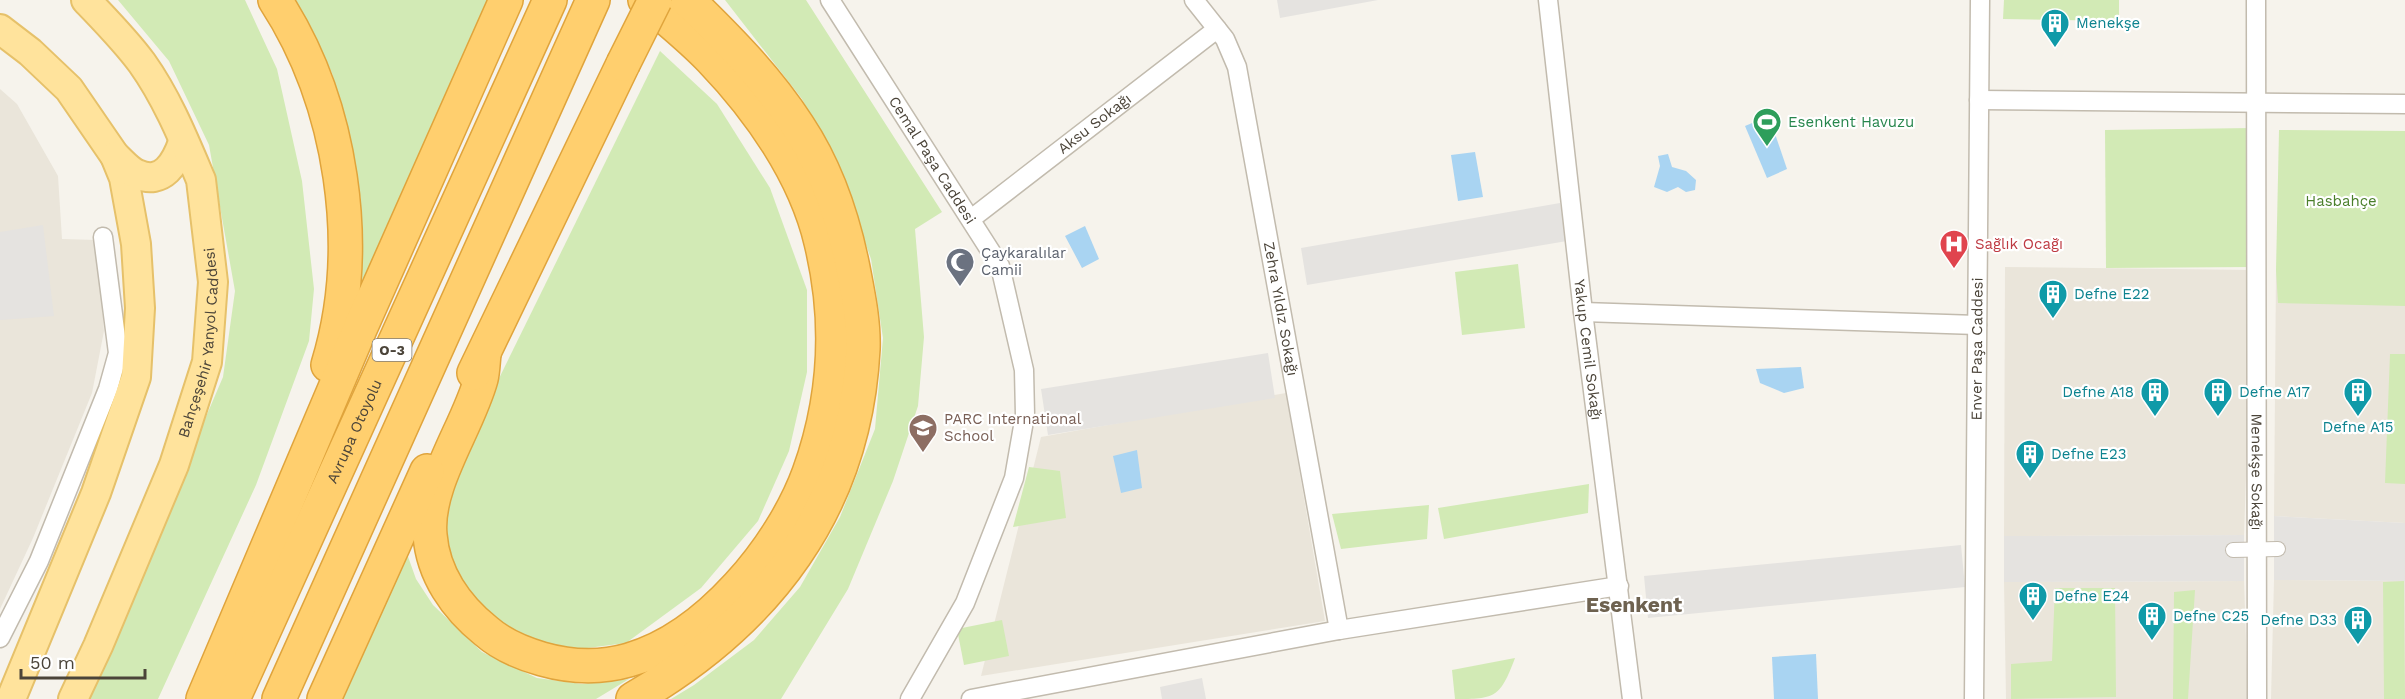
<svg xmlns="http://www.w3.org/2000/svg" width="2405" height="699" viewBox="0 0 2405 699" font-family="'Work Sans',sans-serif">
<rect width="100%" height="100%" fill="#f6f3ec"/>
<!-- residential -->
<g fill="#eae5da">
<path d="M0,89L17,104L58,176L62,239L97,240L104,331L92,393L33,538L0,609Z"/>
<path d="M2005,267L2253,270L2244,535L2004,536Z"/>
<path d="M2276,270L2405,272V523L2274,516Z"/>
<path d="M1286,393L1325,621L981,676L1041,437Z"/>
<path d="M2274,580L2405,581V699H2271Z"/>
<path d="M2244,581L2248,699H2006L2004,582Z"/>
</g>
<!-- green -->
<g fill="#d2eab5">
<path d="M118,0H245L277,69L302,181L314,289L309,341L256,485L158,699H85L223,377L235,291L209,145L169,61Z"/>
<path d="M296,0H491L361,299V201L349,134L332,73Z"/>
<path d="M725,0H806L942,212L915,229L924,337L918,406L893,481L848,589L781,699H671L694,685L754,640L800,587L840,517L875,429L883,338L871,259L843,180L802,99Z"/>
<path d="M2004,0H2119V21L2003,19Z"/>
<path d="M660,51L717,104L770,188L807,290V372L789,451L758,521L701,588L626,643L557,652L511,631L476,605L457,582L445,549L442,511L452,474Z"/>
<path d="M2252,128V267L2106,268L2105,130Z"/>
<path d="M2279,130L2405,131V306L2278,303L2276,270Z"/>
<path d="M1518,264L1525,328L1462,335L1455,272Z"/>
<path d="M2390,354H2405V484L2385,483Z"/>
<path d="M1029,467L1060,471L1066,518L1013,527Z"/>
<path d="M1589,484L1588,513L1444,539L1438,508Z"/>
<path d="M1429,505L1427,539L1341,549L1332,514Z"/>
<path d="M406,551L416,579L433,605L482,652L537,678L582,684L629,679L596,699H340Z"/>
<path d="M2404,581L2405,699H2384L2383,582Z"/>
<path d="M2055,588H2115L2116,697L2011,699V664L2052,661Z"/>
<path d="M2195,590L2188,699H2173L2174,592Z"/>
<path d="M1002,620L1009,656L964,665L957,629Z"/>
<path d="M1515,658C1500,698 1495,699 1455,699L1452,670Z"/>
</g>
<!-- parking -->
<g fill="#e5e3e0">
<path d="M1277,0H1378L1280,18Z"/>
<path d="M1560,203L1567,241L1307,285L1301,248Z"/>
<path d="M43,225L54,316L0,320V232Z"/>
<path d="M1268,353L1275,398L1048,435L1041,389Z"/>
<path d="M2274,516L2405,523V581L2274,580Z"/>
<path d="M2244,535V581L2004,582V536Z"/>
<path d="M1961,545L1965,587L1648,618L1644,576Z"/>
<path d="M1202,678L1206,699H1162L1160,687Z"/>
</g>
<!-- water -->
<g fill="#a9d4f2">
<path d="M1769,116L1787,169L1767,178L1745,126Z"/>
<path d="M1475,152L1483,197L1458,201L1451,155Z"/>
<path d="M1668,154L1672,167L1686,171L1696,180L1695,190L1686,192L1678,187L1667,192L1654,187L1660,166L1658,156Z"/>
<path d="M1085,226L1099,259L1082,268L1065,236Z"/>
<path d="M1801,367L1804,388L1784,393L1760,383L1756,369Z"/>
<path d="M1137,450L1142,488L1121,493L1113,456Z"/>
<path d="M1816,654L1818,699H1774L1772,657Z"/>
</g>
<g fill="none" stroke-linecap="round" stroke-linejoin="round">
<!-- pedestrian casing -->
<g stroke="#c2bbae" stroke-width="16">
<path id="pedestrian" d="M2233,550L2278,549"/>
</g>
<!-- minor casing -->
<g stroke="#c2bbae" stroke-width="21">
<g id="minor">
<path id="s1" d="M830,0L1000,266L1024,370L1025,415L1014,478L965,603L910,699"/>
<path id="s2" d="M1194,0L1225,39L1237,67L1339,630"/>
<path id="s3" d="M1548,0L1583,312L1632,699"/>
<path id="s4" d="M2256,0L2257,699"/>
<path d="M1979,100L2405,104"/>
<path id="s5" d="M971,219L1217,29"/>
<path d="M1583,312L1977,325"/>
<path d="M0,638L39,561L108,389L118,353L103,237"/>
<path d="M971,699L1339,630L1619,586"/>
<path id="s6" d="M1974,699L1980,0"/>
</g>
</g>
<!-- primary casing -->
<g stroke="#e6c16a" stroke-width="32">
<g id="primary">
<path d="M0,29L30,52L69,89L115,156L124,178L136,244L140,308L136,377L96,493L11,699"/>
<path d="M115,156C122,162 129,171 137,174C163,186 176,162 183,142"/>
<path id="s7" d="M73,699L98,646L174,465L207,362L213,282L201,180C184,140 167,98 142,63C125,40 105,20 86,0"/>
</g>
</g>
<!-- motorway casing -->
<g stroke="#e0a43c" stroke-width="36">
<g id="motorway">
<path d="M275,0C342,103 364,247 328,365"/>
<path d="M484,354C483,362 483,371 481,379C468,427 425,485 430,535C433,574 456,607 486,631C502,645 521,653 542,659C570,667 601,668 629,660C707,638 782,547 809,473C836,398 840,320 821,242C805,174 759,109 711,59C691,38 667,19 645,0"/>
<path d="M474,373L623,64"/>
<path d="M203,699L360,329L506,0"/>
<path id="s8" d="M233,699L550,0"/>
<path d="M279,699L593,0"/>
<path d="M324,699L427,471"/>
<path d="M633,699C767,622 855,508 863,349C864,322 858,294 853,268C843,218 826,168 798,126C767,78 728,39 688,0"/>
</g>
</g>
<!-- pedestrian -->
<use href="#pedestrian" stroke="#fff" stroke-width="14"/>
<!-- minor -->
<use href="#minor" stroke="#fff" stroke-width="18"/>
<!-- primary -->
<use href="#primary" stroke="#ffe39c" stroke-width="28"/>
<!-- motorway -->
<use href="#motorway" stroke="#ffcf6e" stroke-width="33"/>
<!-- motorway-bridge casing -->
<g stroke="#e0a43c" stroke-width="36" stroke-linecap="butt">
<path id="motorway-bridge" d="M623,64L655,0"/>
</g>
<!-- motorway-bridge -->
<use href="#motorway-bridge" stroke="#ffcf6e" stroke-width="33"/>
</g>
<!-- icons -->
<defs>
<g id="building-pin" transform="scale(1.5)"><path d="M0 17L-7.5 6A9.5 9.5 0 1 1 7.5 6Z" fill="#0f9aa8" stroke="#fff"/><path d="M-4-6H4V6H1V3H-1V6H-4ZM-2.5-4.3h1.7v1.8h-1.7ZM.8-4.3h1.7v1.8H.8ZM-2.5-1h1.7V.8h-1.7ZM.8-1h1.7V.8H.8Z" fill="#fff"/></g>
<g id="stadium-pin" transform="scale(1.5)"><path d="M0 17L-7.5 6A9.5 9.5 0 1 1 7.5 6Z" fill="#2e9e5b" stroke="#fff"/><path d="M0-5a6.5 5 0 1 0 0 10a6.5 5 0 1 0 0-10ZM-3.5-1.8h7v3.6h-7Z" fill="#fff"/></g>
<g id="hospital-pin" transform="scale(1.5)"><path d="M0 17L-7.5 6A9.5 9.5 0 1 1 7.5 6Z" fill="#e0444e" stroke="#fff"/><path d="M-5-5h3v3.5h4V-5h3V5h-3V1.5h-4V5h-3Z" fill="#fff"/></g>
<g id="mosque-pin" transform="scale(1.5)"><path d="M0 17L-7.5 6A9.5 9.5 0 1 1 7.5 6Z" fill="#6b7280" stroke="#fff"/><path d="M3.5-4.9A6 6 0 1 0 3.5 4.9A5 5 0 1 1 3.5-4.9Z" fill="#fff"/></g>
<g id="school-pin" transform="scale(1.5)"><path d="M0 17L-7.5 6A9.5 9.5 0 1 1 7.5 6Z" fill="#8d6e63" stroke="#fff"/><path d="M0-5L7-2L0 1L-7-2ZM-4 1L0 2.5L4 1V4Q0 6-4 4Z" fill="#fff"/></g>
</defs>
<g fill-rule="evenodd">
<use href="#building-pin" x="2055" y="23"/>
<use href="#stadium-pin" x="1767" y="122"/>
<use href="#hospital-pin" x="1954" y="244"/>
<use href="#mosque-pin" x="960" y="262"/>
<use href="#building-pin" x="2053" y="294"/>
<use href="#building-pin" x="2155" y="392"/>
<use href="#building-pin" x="2218" y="392"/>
<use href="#building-pin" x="2358" y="392"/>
<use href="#school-pin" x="923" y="428"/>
<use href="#building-pin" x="2030" y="454"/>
<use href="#building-pin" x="2033" y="596"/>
<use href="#building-pin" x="2152" y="616"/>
<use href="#building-pin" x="2358" y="620"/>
</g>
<g text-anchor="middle" stroke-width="4.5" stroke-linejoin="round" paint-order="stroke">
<!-- shield labels -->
<rect fill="#fff" stroke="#817c74" stroke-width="1.5" x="372.5" y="339" width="39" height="22" rx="4.5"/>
<g font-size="14" font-weight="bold" fill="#4b4439">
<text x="392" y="355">O-3</text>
</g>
<!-- culture labels -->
<g font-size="15" fill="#0d838f" stroke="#fff" text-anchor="start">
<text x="2076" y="28">Menekşe</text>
<text x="2074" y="299">Defne E22</text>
<text x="2134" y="397" text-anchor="end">Defne A18</text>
<text x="2239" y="397">Defne A17</text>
<text x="2358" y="432" text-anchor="middle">Defne A15</text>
<text x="2051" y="459">Defne E23</text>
<text x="2054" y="601">Defne E24</text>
<text x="2173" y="621">Defne C25</text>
<text x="2337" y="625" text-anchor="end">Defne D33</text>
</g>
<!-- leisure labels -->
<g font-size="15" fill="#27864d" stroke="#fff" text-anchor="start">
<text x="1788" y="127">Esenkent Havuzu</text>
</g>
<!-- street labels -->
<g font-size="15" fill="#4b4439" stroke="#fff">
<text dy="5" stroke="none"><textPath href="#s5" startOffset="156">Aksu Sokağı</textPath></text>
<text dy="5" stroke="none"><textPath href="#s1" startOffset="190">Cemal Paşa Caddesi</textPath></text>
<text dy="5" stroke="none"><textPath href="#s2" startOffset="326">Zehra Yıldız Sokağı</textPath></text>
<text dy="5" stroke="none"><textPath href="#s7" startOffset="381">Bahçeşehir Yanyol Caddesi</textPath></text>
<text dy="5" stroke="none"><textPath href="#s3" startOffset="352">Yakup Cemil Sokağı</textPath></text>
<text dy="5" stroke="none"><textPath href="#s6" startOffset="350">Enver Paşa Caddesi</textPath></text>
<text dy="5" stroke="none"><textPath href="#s8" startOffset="294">Avrupa Otoyolu</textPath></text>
<text dy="5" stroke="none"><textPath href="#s4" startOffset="472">Menekşe Sokağı</textPath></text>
</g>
<!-- park labels -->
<g font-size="15" fill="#4a7f2a" stroke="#fff">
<text x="2341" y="206">Hasbahçe</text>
</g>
<!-- health labels -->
<g font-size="15" fill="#be3a42" stroke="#fff" text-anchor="start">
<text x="1975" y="249">Sağlık Ocağı</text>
</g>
<!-- worship labels -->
<g font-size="15" fill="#5b616d" stroke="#fff" text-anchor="start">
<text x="981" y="258">Çaykaralılar<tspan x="981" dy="17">Camii</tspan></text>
</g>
<!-- education labels -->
<g font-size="15" fill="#785e54" stroke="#fff" text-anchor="start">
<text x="944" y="424">PARC International<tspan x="944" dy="17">School</tspan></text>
</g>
<!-- district labels -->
<g font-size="21" font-weight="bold" fill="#6e6250" stroke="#fff">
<text x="1634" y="612">Esenkent</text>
</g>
</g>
<!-- scale -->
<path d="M21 669v9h124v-9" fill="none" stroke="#4b4439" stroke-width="3"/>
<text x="30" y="669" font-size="18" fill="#4b4439" stroke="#ffffff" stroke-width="4.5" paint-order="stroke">50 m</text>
</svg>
